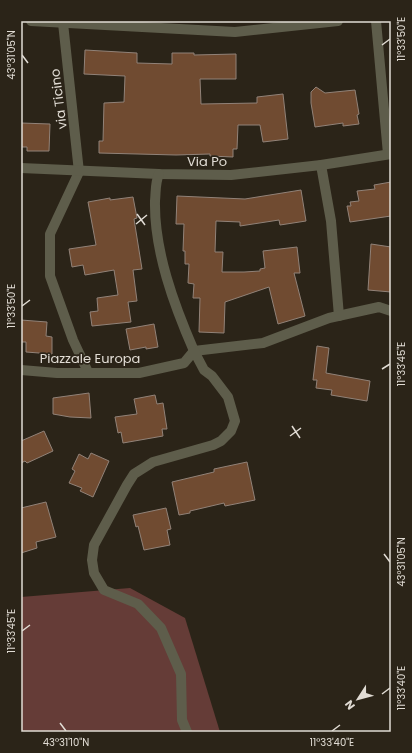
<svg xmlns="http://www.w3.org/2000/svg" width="412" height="753" viewBox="0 0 412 753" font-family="Poppins,sans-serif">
<rect width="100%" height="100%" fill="#2b2418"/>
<!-- green -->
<path fill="#653c37" d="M130,588L185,618L220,732H21V597Z"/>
<!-- building -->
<g fill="#704b31" stroke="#918278">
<path d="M85,50L137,53V63L172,64V53H194V55L236,54V79H200L201,104L257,103V97L283,94L288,139L263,142L260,125H238L237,149H233V157L210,156V154L176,155L99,153V141H103L104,103L124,102L125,76L84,74Z"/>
<path d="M316,87L325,93L355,90L359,114L357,115L359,124L343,126V123L315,127L311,103V92Z"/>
<path d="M21,123L50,124L49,151H27V147H21Z"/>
<path d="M391,182V216L350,222L347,206H351L350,202L359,201L357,191L375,189L374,185Z"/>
<path d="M301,190L306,221L280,225L279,220L240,226V222L216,221L215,252H223L222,272H244L260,271V269L265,268L263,251L297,247L300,273H294L305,316L278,324L269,287L225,302L224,333L199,332L200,298H193L194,284L188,283L189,264H185V251H183L184,224H176L177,196L245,199Z"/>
<path d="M133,197L137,218L134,219L142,269L133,270L137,301L128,302L131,322L92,326L90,312L98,311L97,298L118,295L114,270L85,275L83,265L72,267L69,249L96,245L88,202L110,198V200Z"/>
<path d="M371,244L391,247V292L368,290Z"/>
<path d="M21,320L47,322L46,336L52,337V354L26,352V342H21Z"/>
<path d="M154,324L158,347L146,349V347L130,350L126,329Z"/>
<path d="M317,346L329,348L326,373L370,381L367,401L331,395L332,390L316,388L317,380H313Z"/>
<path d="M89,393L91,418L70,417L53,414V398Z"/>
<path d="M155,395L157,404L163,403L167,429H162L163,436L123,443L121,432L118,433L115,417L137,414L134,399Z"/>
<path d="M44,431L53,451L27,463L25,461L21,463V441Z"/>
<path d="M91,453L109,461L93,497L80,491L82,488L69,483L75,471L72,469L79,454L88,459Z"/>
<path d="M247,462L255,500L225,506L224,503L190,511V513L179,515L172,482L214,472V469Z"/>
<path d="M46,502L56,537L36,542L37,548L21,553V508Z"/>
<path d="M166,508L171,529L167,530L170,545L144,550L138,526L136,527L133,515Z"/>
</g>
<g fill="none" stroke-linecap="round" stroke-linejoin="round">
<!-- minor -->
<g stroke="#5e5d4b" stroke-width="10">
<path d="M31,21L235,32L338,21"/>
<path d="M376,21L388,154"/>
<path d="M63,23L79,172L50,234V276L73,340L88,372"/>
<path d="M321,165L331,221L339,316"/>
<path d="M21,168L159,174L231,175L321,165L391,154"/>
<path d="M159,174C155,183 156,191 155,201C154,251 174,305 194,351L263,343L329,318L379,307L391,311"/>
<path d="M21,370L57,373H139L184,363L194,351L204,370L212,376L228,397L235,421L231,431L221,441L213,445L153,462L134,474L127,485L94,545L92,560L94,573L104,590L138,604L161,628L181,674L182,720L187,732"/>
</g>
</g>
<!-- ticks -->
<path fill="none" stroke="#e1dcd4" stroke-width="1.5" d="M382,45L390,39M22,55L28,63M137,214L145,225M136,224L147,215M22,306L30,300M382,369L390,364M292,426L300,438M290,436L301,428M384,554L390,562M22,631L30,625M382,694L390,688M60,723L66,731M332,731L340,725"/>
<g text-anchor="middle" stroke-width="3.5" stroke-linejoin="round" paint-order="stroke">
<!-- street labels -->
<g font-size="13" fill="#e1dcd4" stroke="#2b2418">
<text transform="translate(58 99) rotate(-97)" y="5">via Ticino</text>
<text x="207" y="166">Via Po</text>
<text x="90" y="363">Piazzale Europa</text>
</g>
</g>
<!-- border -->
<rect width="412" height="753" fill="none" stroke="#2b2418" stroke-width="44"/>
<!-- north arrow -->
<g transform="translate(358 699) rotate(234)" stroke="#2b2418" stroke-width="3" paint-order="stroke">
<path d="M0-3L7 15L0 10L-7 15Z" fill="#e1dcd4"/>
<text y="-6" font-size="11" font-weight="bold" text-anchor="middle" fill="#e1dcd4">N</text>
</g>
<rect x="22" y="22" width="368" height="709" fill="none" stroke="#e1dcd4" stroke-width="1.5"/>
<g font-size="10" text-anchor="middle" fill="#e1dcd4">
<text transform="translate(401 39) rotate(-90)" y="4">11°33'50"E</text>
<text transform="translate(11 55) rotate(-90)" y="4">43°31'05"N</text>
<text transform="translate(11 306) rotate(-90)" y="4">11°33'50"E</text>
<text transform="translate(401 364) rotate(-90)" y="4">11°33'45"E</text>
<text transform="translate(401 562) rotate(-90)" y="4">43°31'05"N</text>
<text transform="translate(11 631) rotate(-90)" y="4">11°33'45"E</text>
<text transform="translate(401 688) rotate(-90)" y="4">11°33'40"E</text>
<text x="66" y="746">43°31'10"N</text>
<text x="332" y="746">11°33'40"E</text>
</g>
</svg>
